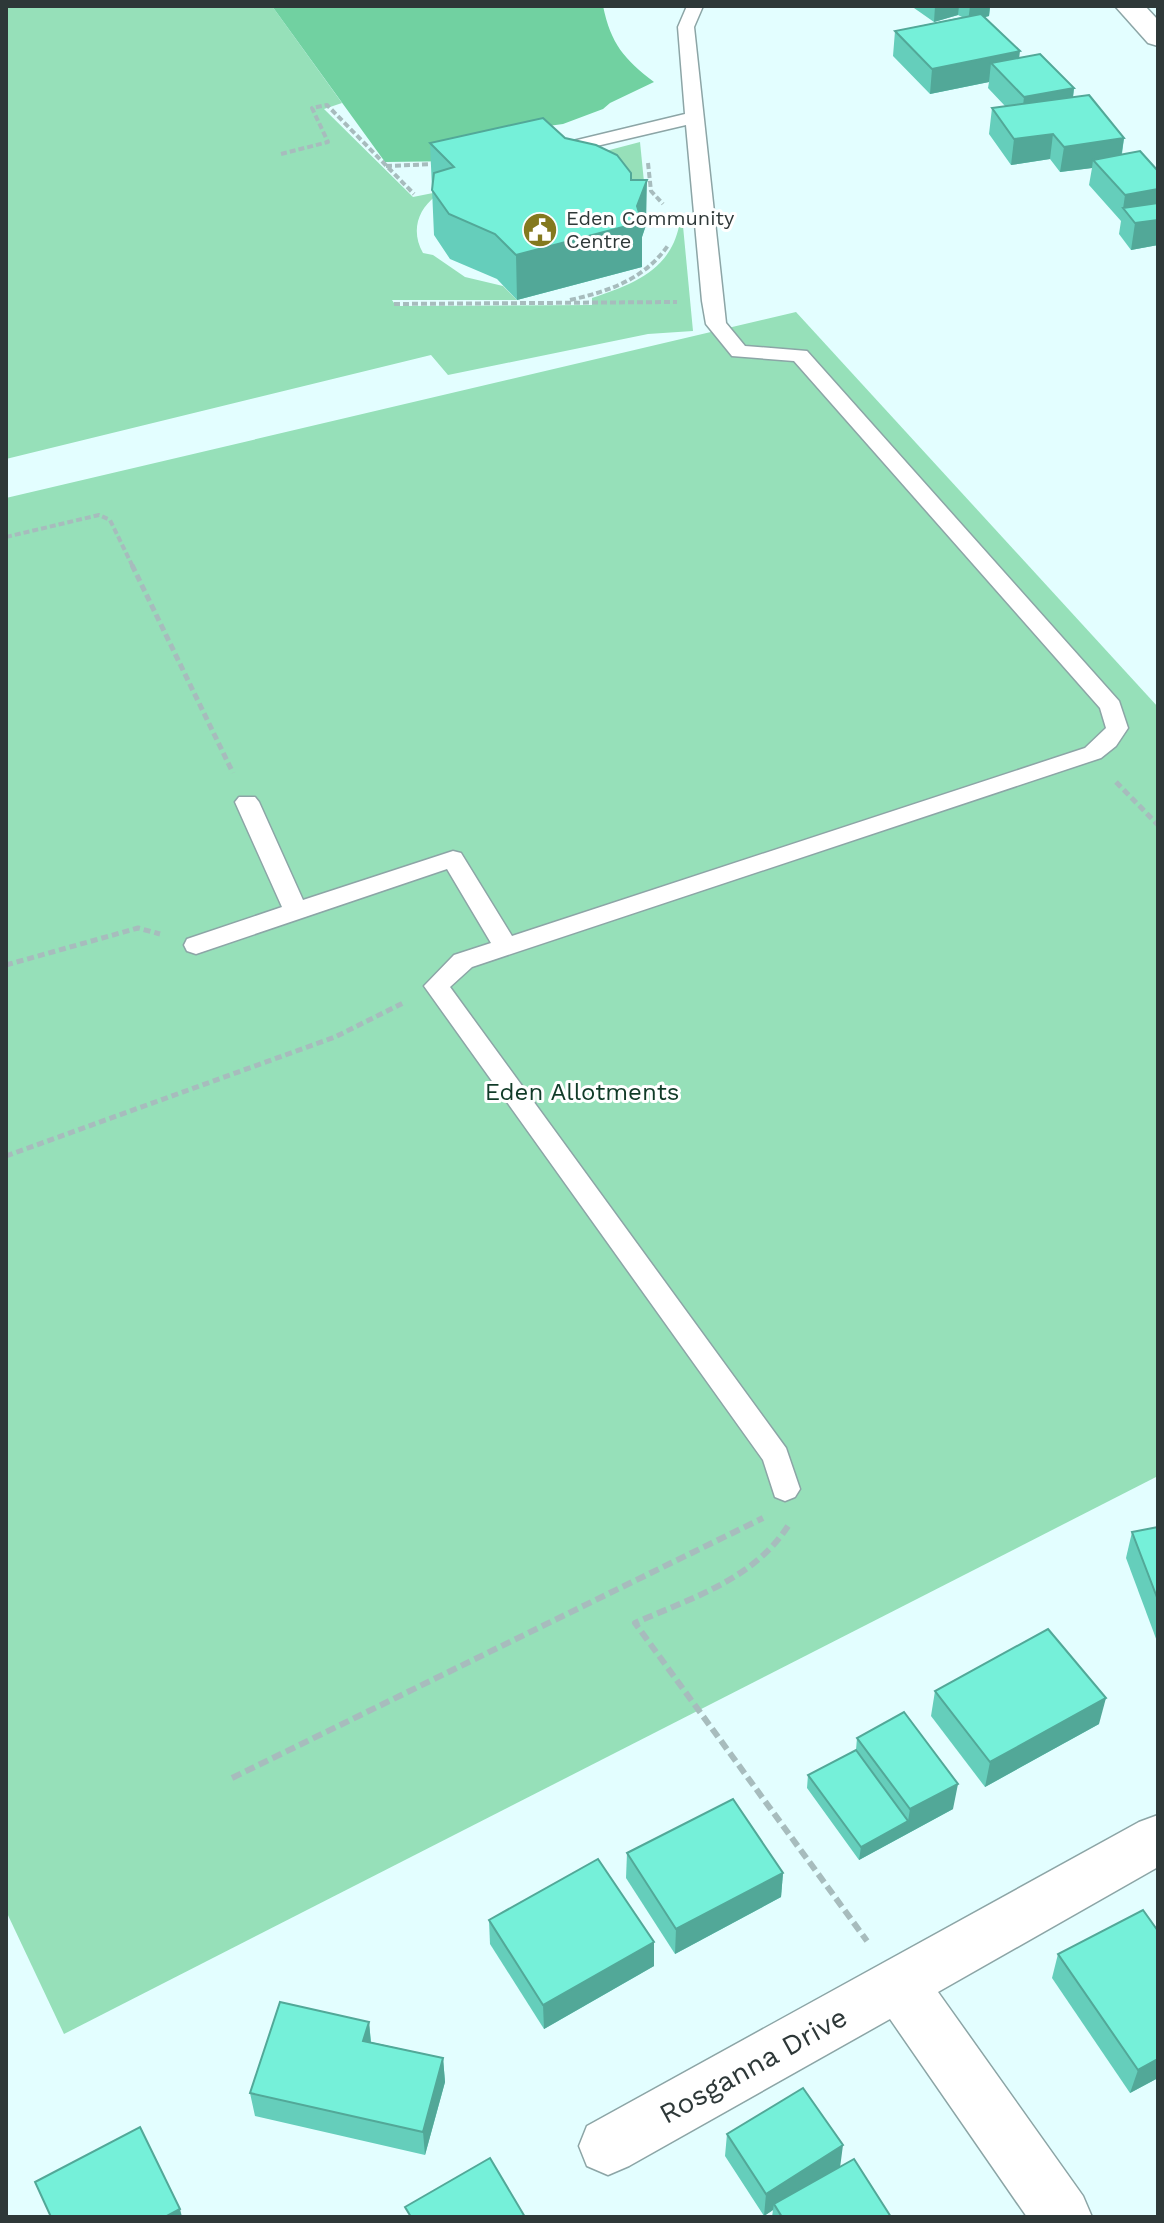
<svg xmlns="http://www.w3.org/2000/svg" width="1164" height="2223" viewBox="0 0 1164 2223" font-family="'Work Sans',sans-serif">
<rect width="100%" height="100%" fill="#e3feff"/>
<!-- green -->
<g fill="#96e0b9">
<path d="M6,6H272L342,103L324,109L413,197L433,193L436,196C417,210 411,232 423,253L433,255L465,277L503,286L517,300H392L396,306L592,305V298C631,285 670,271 679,226H683L693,331L648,334L448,375L431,355L6,459Z"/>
<path d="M640,142L645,192L560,163Z"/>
<path d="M796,312L1158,707V1476L64,2034L6,1911V498Z"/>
</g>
<!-- forest -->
<path fill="#71d1a1" d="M272,6H603C611,44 624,59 654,82L610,103L603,109L563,124L505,132L462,161L385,162Z"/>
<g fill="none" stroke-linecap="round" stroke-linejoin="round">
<!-- service casing -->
<g stroke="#8ca5a6" stroke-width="3">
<path id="service" d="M687,6H703L694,27L726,323L745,346L807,351L1119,701L1128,728L1116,746L1101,758L472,967L450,987L786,1448L800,1489L795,1497L785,1501L775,1497L763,1460L424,986L454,955L491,943L447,869L196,954L187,951L184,945L187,939L282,907L235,802L239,797H255L259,802L303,900L453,851L461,853L512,936L1085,748L1106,728L1100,708L794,361L732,356L706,324L702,301L686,125L554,156L545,151L548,147L685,114L678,27Z"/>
</g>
<!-- minor casing -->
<g stroke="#8ca5a6" stroke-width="3">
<path id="minor" d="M1158,1815V1867L938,1992L1083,2196L1092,2217H1027L890,2019L629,2166L608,2175L587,2166L579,2146L587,2126L1139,1822Z"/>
</g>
<!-- secondary casing -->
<g stroke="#8ca5a6" stroke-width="3">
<path id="secondary" d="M1115,6H1145L1158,20V46L1148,43Z"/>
</g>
<!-- path-far2 -->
<g stroke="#a7bcbd" stroke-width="4" stroke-dasharray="6 3" stroke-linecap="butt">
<path d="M281,154L328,142L312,108L327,105L414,194"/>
<path d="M648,163L651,191L663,204"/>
<path d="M386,166L436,164"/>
<path d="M641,222L667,223"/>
<path d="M570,300C610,291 645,279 669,244"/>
<path d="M394,304L677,302"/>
<path d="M6,537L99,515L110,520L133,567"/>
</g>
<!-- path-far1 -->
<g stroke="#a7bcbd" stroke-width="5" stroke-dasharray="7 4" stroke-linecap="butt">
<path d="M132,565L233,773"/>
<path d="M1116,782L1158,825"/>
<path d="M6,965L138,928L160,934"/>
<path d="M6,1156L335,1037L403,1003"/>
</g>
<!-- path -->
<g stroke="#a7bcbd" stroke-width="6" stroke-dasharray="10 5" stroke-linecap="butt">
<path d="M788,1526C753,1580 691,1598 635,1623L867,1941"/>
<path d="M232,1778L763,1518"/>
</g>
<!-- service -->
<use href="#service" fill="#fff" fill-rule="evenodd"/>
<!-- minor -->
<use href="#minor" fill="#fff" fill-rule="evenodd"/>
<!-- secondary -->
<use href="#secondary" fill="#fff" fill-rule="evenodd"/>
</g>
<!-- wall -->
<g fill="#65cebb">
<path d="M914,6H992L990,7L989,16L984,17L1019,58L1074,88L1073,97L1124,138L1122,154L1158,171V245L1131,250L1119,234L1121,221L1089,185L1092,168L1060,172L1050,159L1011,165L989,134L992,108L1005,106L988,88L989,82L930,94L893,56L895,31L962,17L958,15L934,22L914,8Z"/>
<path d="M565,138L631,180L646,225L642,237V267L517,300L497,279L450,259L434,235L430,143Z"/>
<path d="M1158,1527V1644L1126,1558L1132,1532Z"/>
<path d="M935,1691L1099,1724L985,1787L931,1716Z"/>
<path d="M857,1738L953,1809L859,1860L807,1788L808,1775L856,1750Z"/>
<path d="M627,1853L783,1873L781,1897L675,1954L626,1878Z"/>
<path d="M489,1920L654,1942V1966L544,2029L490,1944Z"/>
<path d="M1058,1954L1158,2078L1130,2093L1052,1978Z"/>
<path d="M369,2022L371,2042L443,2058L445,2082L425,2155L255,2116L250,2093Z"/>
<path d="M727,2134L840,2167L891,2217H772L773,2210L764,2216L725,2156Z"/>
</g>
<!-- shaded-wall -->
<g fill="#52a898">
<path d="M935,6H959L958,15L934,22Z"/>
<path d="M970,6H992L990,7L989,16L968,22Z"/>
<path d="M1020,51L1017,76L991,63L989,82L930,94L932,69Z"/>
<path d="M1074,88L1071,114L1021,123L1024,97Z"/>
<path d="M1053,134L1050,159L1011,165L1014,139Z"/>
<path d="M1124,138L1120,164L1093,160L1092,168L1060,172L1064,147Z"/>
<path d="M647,180L646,225L642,237V267L517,300L516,255Z"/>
<path d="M1158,189V214L1123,209L1125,195Z"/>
<path d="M1158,220V245L1131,250L1135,223Z"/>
<path d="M1106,1698L1099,1724L985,1787L990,1762Z"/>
<path d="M958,1784L953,1809L859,1860L861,1847L908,1821L910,1809Z"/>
<path d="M783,1873L781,1897L675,1954L676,1929Z"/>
<path d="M654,1942V1966L544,2029L543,2005Z"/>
<path d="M369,2022L371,2045L363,2041Z"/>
<path d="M443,2058L445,2082L425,2155L423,2132Z"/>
<path d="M1158,2059V2078L1130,2093L1138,2070Z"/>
<path d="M843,2145L840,2168L774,2204L773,2210L764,2216L766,2194Z"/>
<path d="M180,2209L182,2217H165Z"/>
</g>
<!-- building -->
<g fill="#75f0d9" stroke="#52a898" stroke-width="2">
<path d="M981,14L1020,51L932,69L895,31Z"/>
<path d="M1040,54L1074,88L1024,97L991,63Z"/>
<path d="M1089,95L1124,138L1064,147L1053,134L1014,139L992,108Z"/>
<path d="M543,118L565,138L596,145L617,155L631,173V180H647L637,206L642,222L516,255L495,234L449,214L432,190L434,173L454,167L430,143Z"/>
<path d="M1140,151L1158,171V189L1125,195L1093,160Z"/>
<path d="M1158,203V220L1135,223L1123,208Z"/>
<path d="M1158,1527V1600L1132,1532Z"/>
<path d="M1048,1629L1106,1698L990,1762L935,1691Z"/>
<path d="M904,1712L958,1784L910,1809L857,1738Z"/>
<path d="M856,1750L908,1821L861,1847L808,1775Z"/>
<path d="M733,1799L783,1873L676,1929L627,1853Z"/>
<path d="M598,1859L654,1942L543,2005L489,1920Z"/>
<path d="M1143,1910L1158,1931V2059L1138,2070L1058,1954Z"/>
<path d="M280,2002L369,2022L363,2041L443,2058L423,2132L250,2093Z"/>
<path d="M803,2088L843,2145L766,2194L727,2134Z"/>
<path d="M140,2127L180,2209L165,2217H51L35,2182Z"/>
<path d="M490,2158L525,2217H411L405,2207Z"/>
<path d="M854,2159L891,2217H782L774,2204Z"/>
</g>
<!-- icons -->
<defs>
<g id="civic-disc" transform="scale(1.8)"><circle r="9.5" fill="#84791e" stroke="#fff"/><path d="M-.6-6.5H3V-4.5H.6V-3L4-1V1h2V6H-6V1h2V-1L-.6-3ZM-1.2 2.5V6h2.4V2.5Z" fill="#fff"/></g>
</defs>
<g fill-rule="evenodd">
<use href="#civic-disc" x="540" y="230"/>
</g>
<g text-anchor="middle" stroke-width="6" stroke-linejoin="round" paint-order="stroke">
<!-- far-poi labels -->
<g font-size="20" fill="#2e3838" stroke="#fff" text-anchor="start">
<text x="566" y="225">Eden Community<tspan x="566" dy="23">Centre</tspan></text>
</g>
<!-- park labels -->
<g font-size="24" fill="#113b28" stroke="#fff">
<text x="582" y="1100">Eden Allotments</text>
</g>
<!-- near-street labels -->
<g font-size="28" fill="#2e3838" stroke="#fff">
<text transform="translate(753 2065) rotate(-29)" y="10">Rosganna Drive</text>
</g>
</g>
<!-- border -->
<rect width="1164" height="2223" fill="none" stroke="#2e3838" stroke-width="16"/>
</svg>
